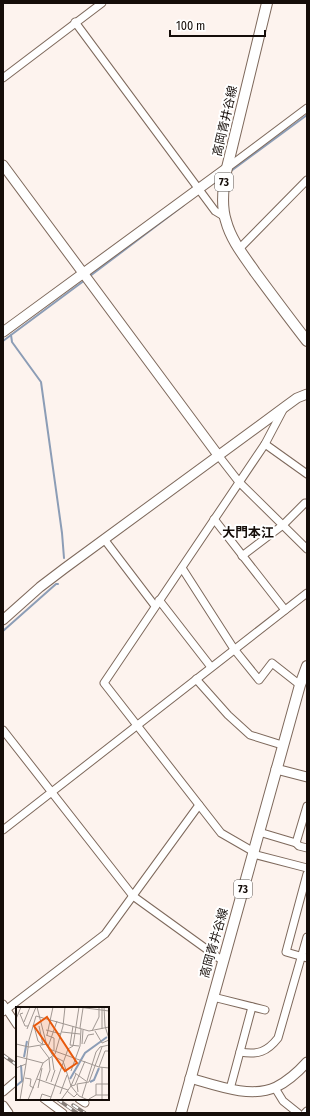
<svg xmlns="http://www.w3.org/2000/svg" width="310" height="1116" viewBox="0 0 310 1116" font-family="'Fira Sans Condensed','Noto Sans JP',sans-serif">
<rect width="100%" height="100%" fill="#fdf3ee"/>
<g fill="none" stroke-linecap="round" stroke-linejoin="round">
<!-- stream -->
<g stroke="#8c9db6" stroke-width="2">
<path d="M231,171L307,115"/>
<path d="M90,276L184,205"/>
<path d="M3,341L11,335"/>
<path d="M64,558L62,533L41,382L12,342L11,335L85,280"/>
<path d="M3,631L56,584H58"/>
</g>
<!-- street casing -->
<g stroke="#7e695c" stroke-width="9">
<g id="street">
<path d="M75,22L215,211L225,217"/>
<path d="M3,78L102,3"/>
<path d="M227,168L307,108"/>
<path d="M239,249L307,180"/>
<path d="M265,444L307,474"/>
<path d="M218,455L239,482L307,549"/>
<path d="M214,519L285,610"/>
<path d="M104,539L155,606"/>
<path d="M242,556L283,525L305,503H307"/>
<path d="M182,568L234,649L259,680L272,663L300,685"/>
<path d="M159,600L211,667"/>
<path d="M196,679L228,715L250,735L282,745"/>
<path d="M3,730L133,896L223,961"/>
<path d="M3,830L307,593"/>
<path d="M259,832L296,843L307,806"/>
<path d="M296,843L299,846L307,848"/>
<path d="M254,852L221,833L104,683L265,444L284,408"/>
<path d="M253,854L307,868"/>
<path d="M307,874L286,952L307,958"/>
<path d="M213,997L265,1010"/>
<path d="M3,1004L17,1025"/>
<path d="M3,1012L105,934L199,805"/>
<path d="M240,1052C258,1055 267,1052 278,1038L307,937"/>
<path d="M275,1088L283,1101L298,1113"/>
<path d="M230,1089L252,1007"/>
<path d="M3,1092L17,1080"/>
<path d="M44,1099L63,1113"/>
<path d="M79,1099L85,1103"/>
<path d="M305,1113L307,1111"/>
</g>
</g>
<!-- secondary casing -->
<g stroke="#7e695c" stroke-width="11">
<g id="secondary">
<path d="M3,165L218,455"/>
<path d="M3,332L227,168"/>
<path d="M3,620L40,587L65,568L286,406L297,398L307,394"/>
<path d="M276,769L307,777"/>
<path d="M190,1078C215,1085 251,1099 276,1087C288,1081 298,1072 307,1062"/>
<path d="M3,1106L8,1113"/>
</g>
</g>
<!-- primary casing -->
<g stroke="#7e695c" stroke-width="12">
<g id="primary">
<path d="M267,3L226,172C223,188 221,206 226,221C231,240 244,256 255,272C272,295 289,318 307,341"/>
<path d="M181,1113L300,685L307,666"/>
</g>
</g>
<!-- street -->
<use href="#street" stroke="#fff" stroke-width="7"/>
<!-- secondary -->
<use href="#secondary" stroke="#fff" stroke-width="9"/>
<!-- primary -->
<use href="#primary" stroke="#fff" stroke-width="10"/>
<!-- rail casing -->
<g stroke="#857c77" stroke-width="3.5">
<g id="rail">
<path d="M3,1055L17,1065"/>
<path d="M57,1099L77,1113"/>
<path d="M73,1105L85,1113"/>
</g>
</g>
<!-- rail -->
<use href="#rail" stroke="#fff" stroke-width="2" stroke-dasharray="6" stroke-linecap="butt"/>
</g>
<g text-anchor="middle" stroke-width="4" stroke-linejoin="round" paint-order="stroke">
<!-- shield labels -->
<g fill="#fff" stroke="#5b5653" stroke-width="1">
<rect x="215" y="173" width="18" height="18" rx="3"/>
<rect x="234" y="880" width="18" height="18" rx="3"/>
</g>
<g font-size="11" font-weight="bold" fill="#150d09">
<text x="224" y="186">73</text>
<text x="243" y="893">73</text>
</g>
<!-- street labels -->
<g font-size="12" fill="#150d09" stroke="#fff">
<text transform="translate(225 121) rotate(-77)" y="4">高岡青井谷線</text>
<text transform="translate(214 943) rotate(-74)" y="4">高岡青井谷線</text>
</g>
<!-- neighbourhood labels -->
<g font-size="13" font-weight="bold" fill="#150d09" stroke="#fff">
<text x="248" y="537">大門本江</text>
</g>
</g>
<!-- overview -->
<g transform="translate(16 1007)">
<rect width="93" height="93" fill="#fdf3ee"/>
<path fill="none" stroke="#8c9db6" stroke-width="2" d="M8,50L11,34M54,72L69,46L91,30M74,75L78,73L83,61M0,79L6,74L5,58"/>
<path fill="none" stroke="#a09792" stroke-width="1" d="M21,0L31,39L37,49L47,54L50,63L55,79L45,93M62,0L93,4M88,0L89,19L93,32M7,6L4,7L9,19H12M0,12L5,0M8,15L14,0M18,19L22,34L26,37M23,19L27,38M57,19L54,38L63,39M64,21L67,1M11,22L20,0M86,22V0M30,23L45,27M76,24L83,10V0M79,24L86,36L93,33M46,25L64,27M30,28L38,31V43M31,28L37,0M0,37L13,40L31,37M66,37L67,23M68,37L72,28L78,27M24,39L33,51L34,63L30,74M32,40L41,14M33,42L83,60L93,61M0,49L27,56M36,50L38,63M83,60L89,44H93M0,61L10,57L13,33L20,9L73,24L93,20M55,64L64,39L65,22M59,66L70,74M60,67L55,79L63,89L72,93M9,71L15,72L14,79L18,81M21,72L52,83M35,75L39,63M86,77V60M55,79L59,78L69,54M22,81L26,61M51,84L58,90L61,87M62,85L61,77L73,75L86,40M44,87L51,68M80,88V77H93M66,90L80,45L84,40L93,38M73,92L80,88H93M4,93L10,57M12,93L27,56L39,47L47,19L49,0M24,93L26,87L35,90M34,93L52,42L57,39L63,0M86,93V77"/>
<path fill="#e8590c" fill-opacity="0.15" stroke="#e8590c" stroke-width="2" d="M31,10L61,56L49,64L18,19Z"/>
<rect width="93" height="93" fill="none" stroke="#150d09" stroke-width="2"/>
</g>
<!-- border -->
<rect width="310" height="1116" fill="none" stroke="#150d09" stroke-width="8"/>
<!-- scale -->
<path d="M170 30v6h95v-6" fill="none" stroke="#150d09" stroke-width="2"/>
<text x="176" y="30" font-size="12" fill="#150d09" stroke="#ffffff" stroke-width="3" paint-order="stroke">100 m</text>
</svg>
